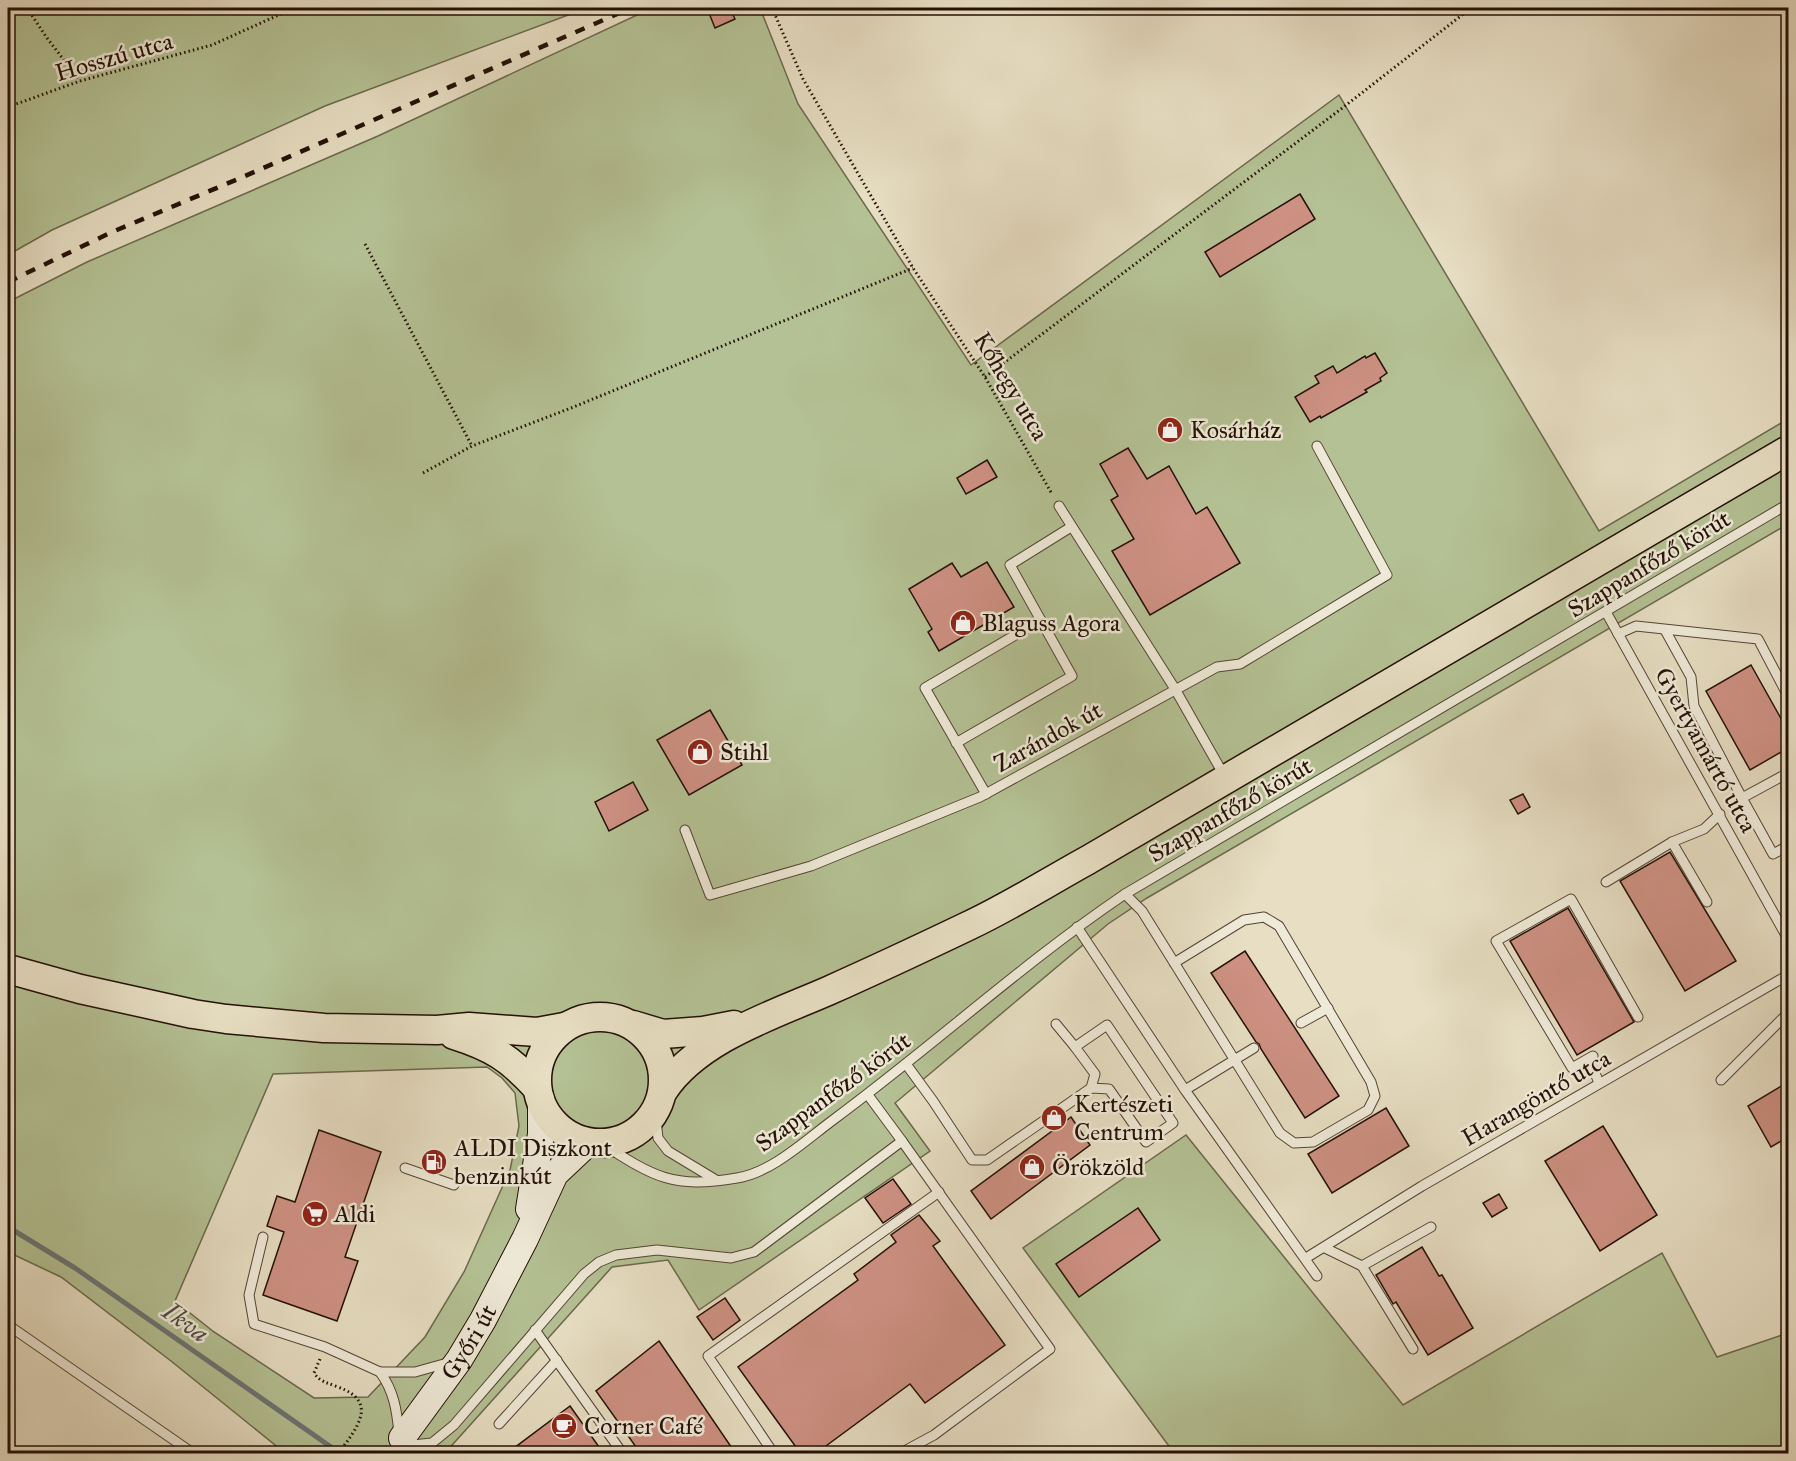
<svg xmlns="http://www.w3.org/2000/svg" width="1796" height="1461" viewBox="0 0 1796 1461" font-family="'IM FELL Great Primer',serif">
<rect width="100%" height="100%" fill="#e7dec3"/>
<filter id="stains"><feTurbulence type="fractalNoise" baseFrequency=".00333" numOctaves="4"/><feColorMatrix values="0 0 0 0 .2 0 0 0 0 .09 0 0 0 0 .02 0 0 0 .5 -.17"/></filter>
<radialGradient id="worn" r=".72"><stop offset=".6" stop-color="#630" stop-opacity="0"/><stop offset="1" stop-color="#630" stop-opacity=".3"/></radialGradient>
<!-- green -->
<g fill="#b4c194" stroke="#6c684d" stroke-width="1.5" fill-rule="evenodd">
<path d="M8,8H587L325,106L52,230L8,255Z"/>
<path d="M652,8H760L798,104L971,365L1339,95L1599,531L1788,419V524L1147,898L1108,924L895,1103L930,1151L699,1310L668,1260L612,1267L445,1453H285L171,1361L61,1277L8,1252V302L87,262L378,136ZM487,1067L502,1078L515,1093L519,1126L510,1170L464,1272L425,1337L368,1397L314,1398L214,1332L175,1301L273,1074Z"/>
<path d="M1186,1135L1403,1405L1662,1253L1717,1357L1788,1333V1453H1174L1023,1248Z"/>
</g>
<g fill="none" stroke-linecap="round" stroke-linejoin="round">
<!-- stream -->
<path stroke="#6b7574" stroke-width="5" d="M8,1227L75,1268L341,1454"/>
</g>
<!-- building -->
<g fill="#ce9183" stroke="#241006" stroke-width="1.5">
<path d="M707,8H730L735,19L715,28Z"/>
<path d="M1300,194L1315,219L1220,277L1205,252Z"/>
<path d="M1375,353L1387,373L1380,378L1381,381L1365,390L1367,392L1321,418L1320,416L1310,422L1295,397L1319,383L1315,376L1333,366L1337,373L1365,356L1366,358Z"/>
<path d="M1128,448L1147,479L1169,466L1196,514L1207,507L1240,563L1150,615L1112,551L1134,539L1111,500L1118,496L1100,464Z"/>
<path d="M987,460L997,477L966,494L957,478Z"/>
<path d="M987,562L1014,607L939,651L928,632L932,629L909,589L952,563L961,577Z"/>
<path d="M1751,665L1788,731V748L1750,770L1706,691Z"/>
<path d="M710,710L742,765L689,795L657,740Z"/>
<path d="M633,782L648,810L609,831L595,802Z"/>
<path d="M1523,794L1530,807L1518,814L1510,800Z"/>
<path d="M1670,852L1736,961L1685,991L1620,881Z"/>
<path d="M1568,908L1634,1022L1577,1055L1510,941Z"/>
<path d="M1245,951L1339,1096L1305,1118L1261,1049L1259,1044L1256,1042L1211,973Z"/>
<path d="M1788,1082V1137L1771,1147L1748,1106Z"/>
<path d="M1386,1108L1409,1146L1332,1193L1308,1154Z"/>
<path d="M1071,1117L1090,1145L991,1219L971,1191Z"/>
<path d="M1603,1126L1657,1215L1600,1251L1545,1161Z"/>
<path d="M319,1130L381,1152L345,1257L358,1261L337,1321L263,1295L284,1232L267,1226L277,1196L295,1202Z"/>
<path d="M893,1179L911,1204L883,1223L865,1198Z"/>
<path d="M1499,1194L1507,1208L1492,1217L1483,1203Z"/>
<path d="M1138,1208L1160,1240L1079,1297L1056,1264Z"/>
<path d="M919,1215L940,1241L933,1246L1005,1345L925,1403L910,1384L815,1454H801L738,1367L858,1280L854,1274L896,1242L891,1235Z"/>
<path d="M1422,1247L1439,1276L1442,1275L1473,1328L1428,1355L1396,1302L1393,1304L1376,1275Z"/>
<path d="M725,1298L740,1320L713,1340L697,1317Z"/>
<path d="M659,1341L736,1454H641L596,1391Z"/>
<path d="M570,1406L604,1454H506Z"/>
</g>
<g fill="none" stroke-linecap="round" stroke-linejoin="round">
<!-- service casing -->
<g stroke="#554435" stroke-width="11">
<g id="service">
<path d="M1059,506L1175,689L1225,777"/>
<path d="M1606,612L1788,939"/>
<path d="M1665,630L1691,677L1694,706L1742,798L1788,773"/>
<path d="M1618,634L1636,626L1758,639L1788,696"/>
<path d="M956,743L1072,676L1010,565L1071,527"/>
<path d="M986,794L925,688L1041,620"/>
<path d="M1742,798L1773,854L1788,846"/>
<path d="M685,830L710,895L811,866L980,797L1217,667L1240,664L1387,575L1317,446"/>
<path d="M1672,842L1707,902"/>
<path d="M1606,882L1672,842L1704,829L1720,814"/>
<path d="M1125,894L1142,911L1280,1133L1294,1143L1313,1142L1368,1110L1375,1096L1371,1082L1279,926L1264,917L1244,920L1174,963"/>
<path d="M1077,927L1185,1090L1317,1276"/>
<path d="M1301,1023L1328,1008"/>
<path d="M1056,1024L1075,1047"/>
<path d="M1593,1056L1572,1068L1496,941L1571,899L1638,1017"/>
<path d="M1585,1061L1595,1073L1599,1083"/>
<path d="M906,1064L933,1101L972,1160H987L1091,1088L1109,1089L1146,1142L1173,1123L1107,1025L1075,1047L1095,1074L1091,1088"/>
<path d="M1721,1080L1788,1013"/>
<path d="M1185,1090L1254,1048"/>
<path d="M655,1111L658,1138L668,1151L716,1180"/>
<path d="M601,1143C654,1177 672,1189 737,1178C771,1173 806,1140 833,1120C932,1047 1023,963 1125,894L1788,504"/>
<path d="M405,1168L454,1185"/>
<path d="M263,1237L249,1295L254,1324L325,1347L380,1372H415L451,1362"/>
<path d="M1325,1248L1362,1266L1431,1227"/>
<path d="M1306,1258L1422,1186L1788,975"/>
<path d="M1362,1266L1413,1349"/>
<path d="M8,1325L194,1454"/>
<path d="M535,1330L623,1454"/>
<path d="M380,1372C394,1391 397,1411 399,1434"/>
<path d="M499,1424L557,1360"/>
<path d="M403,1439L412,1445L432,1443L454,1425L584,1274L599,1262L616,1255L657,1250L731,1258L754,1252L902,1141L868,1095"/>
<path d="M774,1454L708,1356L939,1192"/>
<path d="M899,1454L934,1435L1050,1349L902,1141"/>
</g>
</g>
<!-- secondary casing -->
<g stroke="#241006" stroke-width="28">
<g id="secondary">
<path d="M529,1209L541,1134V1099"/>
<path id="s1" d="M402,1438L459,1360L483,1320L525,1239L555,1174L589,1142"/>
</g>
</g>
<!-- primary casing -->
<g stroke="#241006" stroke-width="31">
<g id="primary">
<path d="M8,969L80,989L193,1014L226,1019L324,1028L437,1030L469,1027L537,1032L564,1027"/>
<circle cx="600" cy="1080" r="63"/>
<path d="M633,1025L663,1034L703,1031L734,1025"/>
<path d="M454,1035C492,1047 510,1058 537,1088"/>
<path d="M663,1091C697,1039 773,1015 828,991C875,970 922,948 968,926C1009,907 1048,882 1088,860L1788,450"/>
</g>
</g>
<!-- path -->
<g stroke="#241006" stroke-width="3" stroke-dasharray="1.5 3" stroke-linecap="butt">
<path d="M27,8L47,38L80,81"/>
<path d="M772,8L803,79L913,268L985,377L1052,494"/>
<path d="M8,107L80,81L212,45L294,8"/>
<path d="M365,244L472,446"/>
<path d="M985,377L1341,109L1471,8"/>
<path d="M423,473L472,446L571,408L913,268"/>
<path d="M320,1359L314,1373C320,1382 328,1383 338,1387C380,1402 356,1429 338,1454"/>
</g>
<!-- service -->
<use href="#service" stroke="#efead8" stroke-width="9"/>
<!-- secondary -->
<use href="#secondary" stroke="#efead8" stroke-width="26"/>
<!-- primary -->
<use href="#primary" stroke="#e7dec3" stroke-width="28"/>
<!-- rail -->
<path stroke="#241006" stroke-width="4.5" stroke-dasharray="10 10" stroke-linecap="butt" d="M8,282L112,232L238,179L631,8"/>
</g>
<!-- icons -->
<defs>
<g id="shop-disc" transform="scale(1.35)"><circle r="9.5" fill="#8f2418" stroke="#efead8"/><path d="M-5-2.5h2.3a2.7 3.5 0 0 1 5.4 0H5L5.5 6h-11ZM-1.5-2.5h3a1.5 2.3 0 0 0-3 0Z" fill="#fff"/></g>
<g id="fuel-disc" transform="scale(1.35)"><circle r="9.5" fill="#8f2418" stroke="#efead8"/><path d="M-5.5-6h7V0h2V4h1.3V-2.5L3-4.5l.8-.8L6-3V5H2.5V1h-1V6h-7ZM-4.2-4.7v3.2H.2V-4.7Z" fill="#fff"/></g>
<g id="supermarket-disc" transform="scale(1.35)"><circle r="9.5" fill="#8f2418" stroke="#efead8"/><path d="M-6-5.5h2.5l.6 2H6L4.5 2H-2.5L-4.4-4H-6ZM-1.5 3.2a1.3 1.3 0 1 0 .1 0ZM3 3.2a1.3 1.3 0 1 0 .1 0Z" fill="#fff"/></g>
<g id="cafe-disc" transform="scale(1.35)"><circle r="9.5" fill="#8f2418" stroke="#efead8"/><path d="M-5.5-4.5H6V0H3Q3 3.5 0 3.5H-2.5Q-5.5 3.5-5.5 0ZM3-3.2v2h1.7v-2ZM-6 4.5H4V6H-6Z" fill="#fff"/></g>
</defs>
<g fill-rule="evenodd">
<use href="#shop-disc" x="1170" y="430"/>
<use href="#shop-disc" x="963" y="623"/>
<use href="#shop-disc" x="700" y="752"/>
<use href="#shop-disc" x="1054" y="1118"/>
<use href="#fuel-disc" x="434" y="1162"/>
<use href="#shop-disc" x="1032" y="1167"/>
<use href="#supermarket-disc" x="315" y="1214"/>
<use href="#cafe-disc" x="564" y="1426"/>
</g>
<g text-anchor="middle" stroke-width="5" stroke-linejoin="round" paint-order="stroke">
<!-- street labels -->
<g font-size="24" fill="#241006" stroke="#efead8">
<text transform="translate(114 57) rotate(-16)" y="8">Hosszú utca</text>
<text transform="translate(1011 386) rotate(59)" y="8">Kőhegy utca</text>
<text transform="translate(1649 564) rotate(-31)" y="8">Szappanfőző körút</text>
<text transform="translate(1048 737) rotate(-29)" y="8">Zarándok út</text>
<text transform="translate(1706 750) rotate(61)" y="8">Gyertyamártó utca</text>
<text transform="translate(1230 810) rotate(-30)" y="8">Szappanfőző körút</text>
<text transform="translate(833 1092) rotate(-36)" y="8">Szappanfőző körút</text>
<text transform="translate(1536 1098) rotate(-30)" y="8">Harangöntő utca</text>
<text dy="8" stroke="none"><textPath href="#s1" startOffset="117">Győri út</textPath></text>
</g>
<!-- poi labels -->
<g font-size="24" fill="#241006" stroke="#efead8" text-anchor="start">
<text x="1190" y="438">Kosárház</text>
<text x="982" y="631">Blaguss Agora</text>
<text x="720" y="760">Stihl</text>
<text x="1074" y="1112">Kertészeti<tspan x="1074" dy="28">Centrum</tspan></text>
<text x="454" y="1156">ALDI Diszkont<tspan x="454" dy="28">benzinkút</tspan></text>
<text x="1052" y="1175">Örökzöld</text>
<text x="334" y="1222">Aldi</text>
<text x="584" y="1434">Corner Café</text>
</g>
<!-- water labels -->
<g font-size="26" font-style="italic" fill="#4e4b46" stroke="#efead8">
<text transform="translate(186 1322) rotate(35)" y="9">Ikva</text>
</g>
</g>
<!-- margin -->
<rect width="1796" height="1461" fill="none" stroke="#e7dec3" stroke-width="30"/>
<rect x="9" y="9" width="1778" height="1443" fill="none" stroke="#241006" stroke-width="3"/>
<rect x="15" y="15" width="1766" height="1431" fill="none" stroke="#241006" stroke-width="1.5"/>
<rect width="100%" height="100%" filter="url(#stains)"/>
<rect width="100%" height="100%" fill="url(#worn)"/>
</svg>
